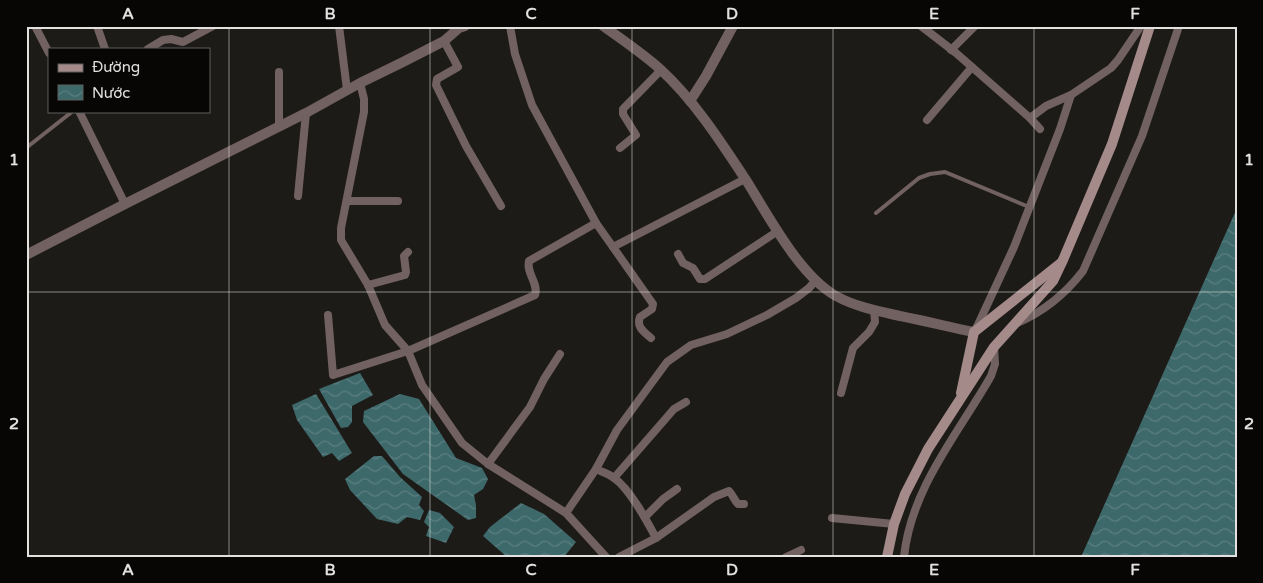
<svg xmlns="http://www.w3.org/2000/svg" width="1263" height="583" viewBox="0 0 1263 583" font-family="'Varela Round',sans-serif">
<defs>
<pattern id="water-waves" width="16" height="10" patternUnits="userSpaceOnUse" patternTransform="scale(1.25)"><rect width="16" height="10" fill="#3e696b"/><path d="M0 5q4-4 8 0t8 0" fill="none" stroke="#5a7e80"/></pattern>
</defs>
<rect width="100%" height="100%" fill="#1d1b18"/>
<!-- water -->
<g fill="url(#water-waves)">
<path d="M1237,208V557H1081Z"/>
<path d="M360,373L373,395L352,406V422L348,427L341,428L319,389Z"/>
<path d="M316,394L352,453L339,461L332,453L323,457L297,420L292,405Z"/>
<path d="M400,394L419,399L456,458L482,468L488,479L483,489L474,495L476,505V518L468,520L403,474L363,422L364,411Z"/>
<path d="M374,456H382L400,477L422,497L419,505L424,511L420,520L407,517L398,524L377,519L350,490L345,479Z"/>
<path d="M521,503L544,514L576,542L564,557H507L483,536L490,527Z"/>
<path d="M429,510L440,513L454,527L446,543L426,536L429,527L424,522Z"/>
</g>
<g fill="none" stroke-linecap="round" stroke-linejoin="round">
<!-- service -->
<g stroke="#726161" stroke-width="4">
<path d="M26,148L73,111"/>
<path d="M876,213L919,178L930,174L945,172L1029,207"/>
</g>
<!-- minor -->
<g stroke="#726161" stroke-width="8">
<path d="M35,26L49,53"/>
<path d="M97,26L105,49"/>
<path d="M339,26L347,90"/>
<path d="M510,26L515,54L532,105L596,223L613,247L745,179"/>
<path d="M921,26L956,53L1030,118L1046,106L1071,95"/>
<path d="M444,41L458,67L437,79L436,85L466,146L501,206"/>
<path d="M148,49L163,40L171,39L183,42L213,26"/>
<path d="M951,50L975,26"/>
<path d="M360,83L364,99V112L341,228V240L368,285L385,325L408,351L422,385L462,443L488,464L566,513L606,557"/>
<path d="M79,111L125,204"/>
<path d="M1030,118L1040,129"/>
<path d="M927,120L972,67"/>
<path d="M279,125V72"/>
<path d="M620,148L636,135L623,114V109L661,70"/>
<path d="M298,196L306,113"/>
<path d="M347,201H398"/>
<path d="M613,247L653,304L652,309L640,317C636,327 644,332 651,338"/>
<path d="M678,254L683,263L693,268L700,279H705L778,231"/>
<path d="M368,285L405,275L406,272L404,256L408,252"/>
<path d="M328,315L333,375L408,351L535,295C539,284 526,273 529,261L596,223"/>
<path d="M1017,323C1043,312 1066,293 1083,271L1142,136L1179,26"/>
<path d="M976,329L1014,247L1060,129L1071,95L1111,68L1118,60L1141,26"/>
<path d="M841,393L853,348L869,332L875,322L874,310"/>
<path d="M488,464L530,407L544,379L560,354"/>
<path d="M596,469C602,472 609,474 614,478C630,489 647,521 656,538"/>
<path d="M614,478L674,409L686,402"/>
<path d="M566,513L596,469L617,430L667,362L691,345L727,334L767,315L796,298L809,288L816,280"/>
<path d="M645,517L663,499L677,489"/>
<path d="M832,518L894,524"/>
<path d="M619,557L656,538L714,497L729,491C733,495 734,500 738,504H744"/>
<path d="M786,557L801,550"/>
<path d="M904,557C911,488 958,434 991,376L995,364L994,347"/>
</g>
<!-- tertiary -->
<g stroke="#726161" stroke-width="10">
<path d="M603,26C623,40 642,53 660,69C694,100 721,142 746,180C768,215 799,275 836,296C856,307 878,311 900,316C925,321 950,327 974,332"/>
<path d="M690,101L706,76L733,26"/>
<path d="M26,255L125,204L306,113L360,83L403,62L444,41L459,28L465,26"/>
</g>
<!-- secondary -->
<g stroke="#a48a89" stroke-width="10">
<path d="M961,393L974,332L1061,263"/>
<path d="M887,557L894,524L905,494L928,449L994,347L1053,281L1063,260L1112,144L1150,26"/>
</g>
</g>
<!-- grid -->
<path fill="none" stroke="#e3e1e0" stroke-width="1" stroke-opacity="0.55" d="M229,26V557M430,26V557M632,26V557M833,26V557M1034,26V557M26,292H1237"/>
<!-- border -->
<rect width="1263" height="583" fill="none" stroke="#070605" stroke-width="55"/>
<!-- legend -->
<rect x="48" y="48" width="162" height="65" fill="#070605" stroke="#5f5e5d"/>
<rect x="58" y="64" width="25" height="8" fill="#a48a89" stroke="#5f5e5d"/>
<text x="92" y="72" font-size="15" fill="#e3e1e0">Đường</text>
<rect x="58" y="85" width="25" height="15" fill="url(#water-waves)" stroke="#5f5e5d"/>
<text x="92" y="98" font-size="15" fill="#e3e1e0">Nước</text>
<rect x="28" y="28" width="1208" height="528" fill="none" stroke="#e3e1e0" stroke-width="2"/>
<g font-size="16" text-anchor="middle" font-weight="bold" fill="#e3e1e0">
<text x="128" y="19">A</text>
<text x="330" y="19">B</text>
<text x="531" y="19">C</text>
<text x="732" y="19">D</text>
<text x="934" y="19">E</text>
<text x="1135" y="19">F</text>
<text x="14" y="165">1</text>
<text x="1249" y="165">1</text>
<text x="14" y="429">2</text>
<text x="1249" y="429">2</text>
<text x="128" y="575">A</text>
<text x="330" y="575">B</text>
<text x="531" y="575">C</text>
<text x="732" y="575">D</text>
<text x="934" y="575">E</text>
<text x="1135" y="575">F</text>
</g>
</svg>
